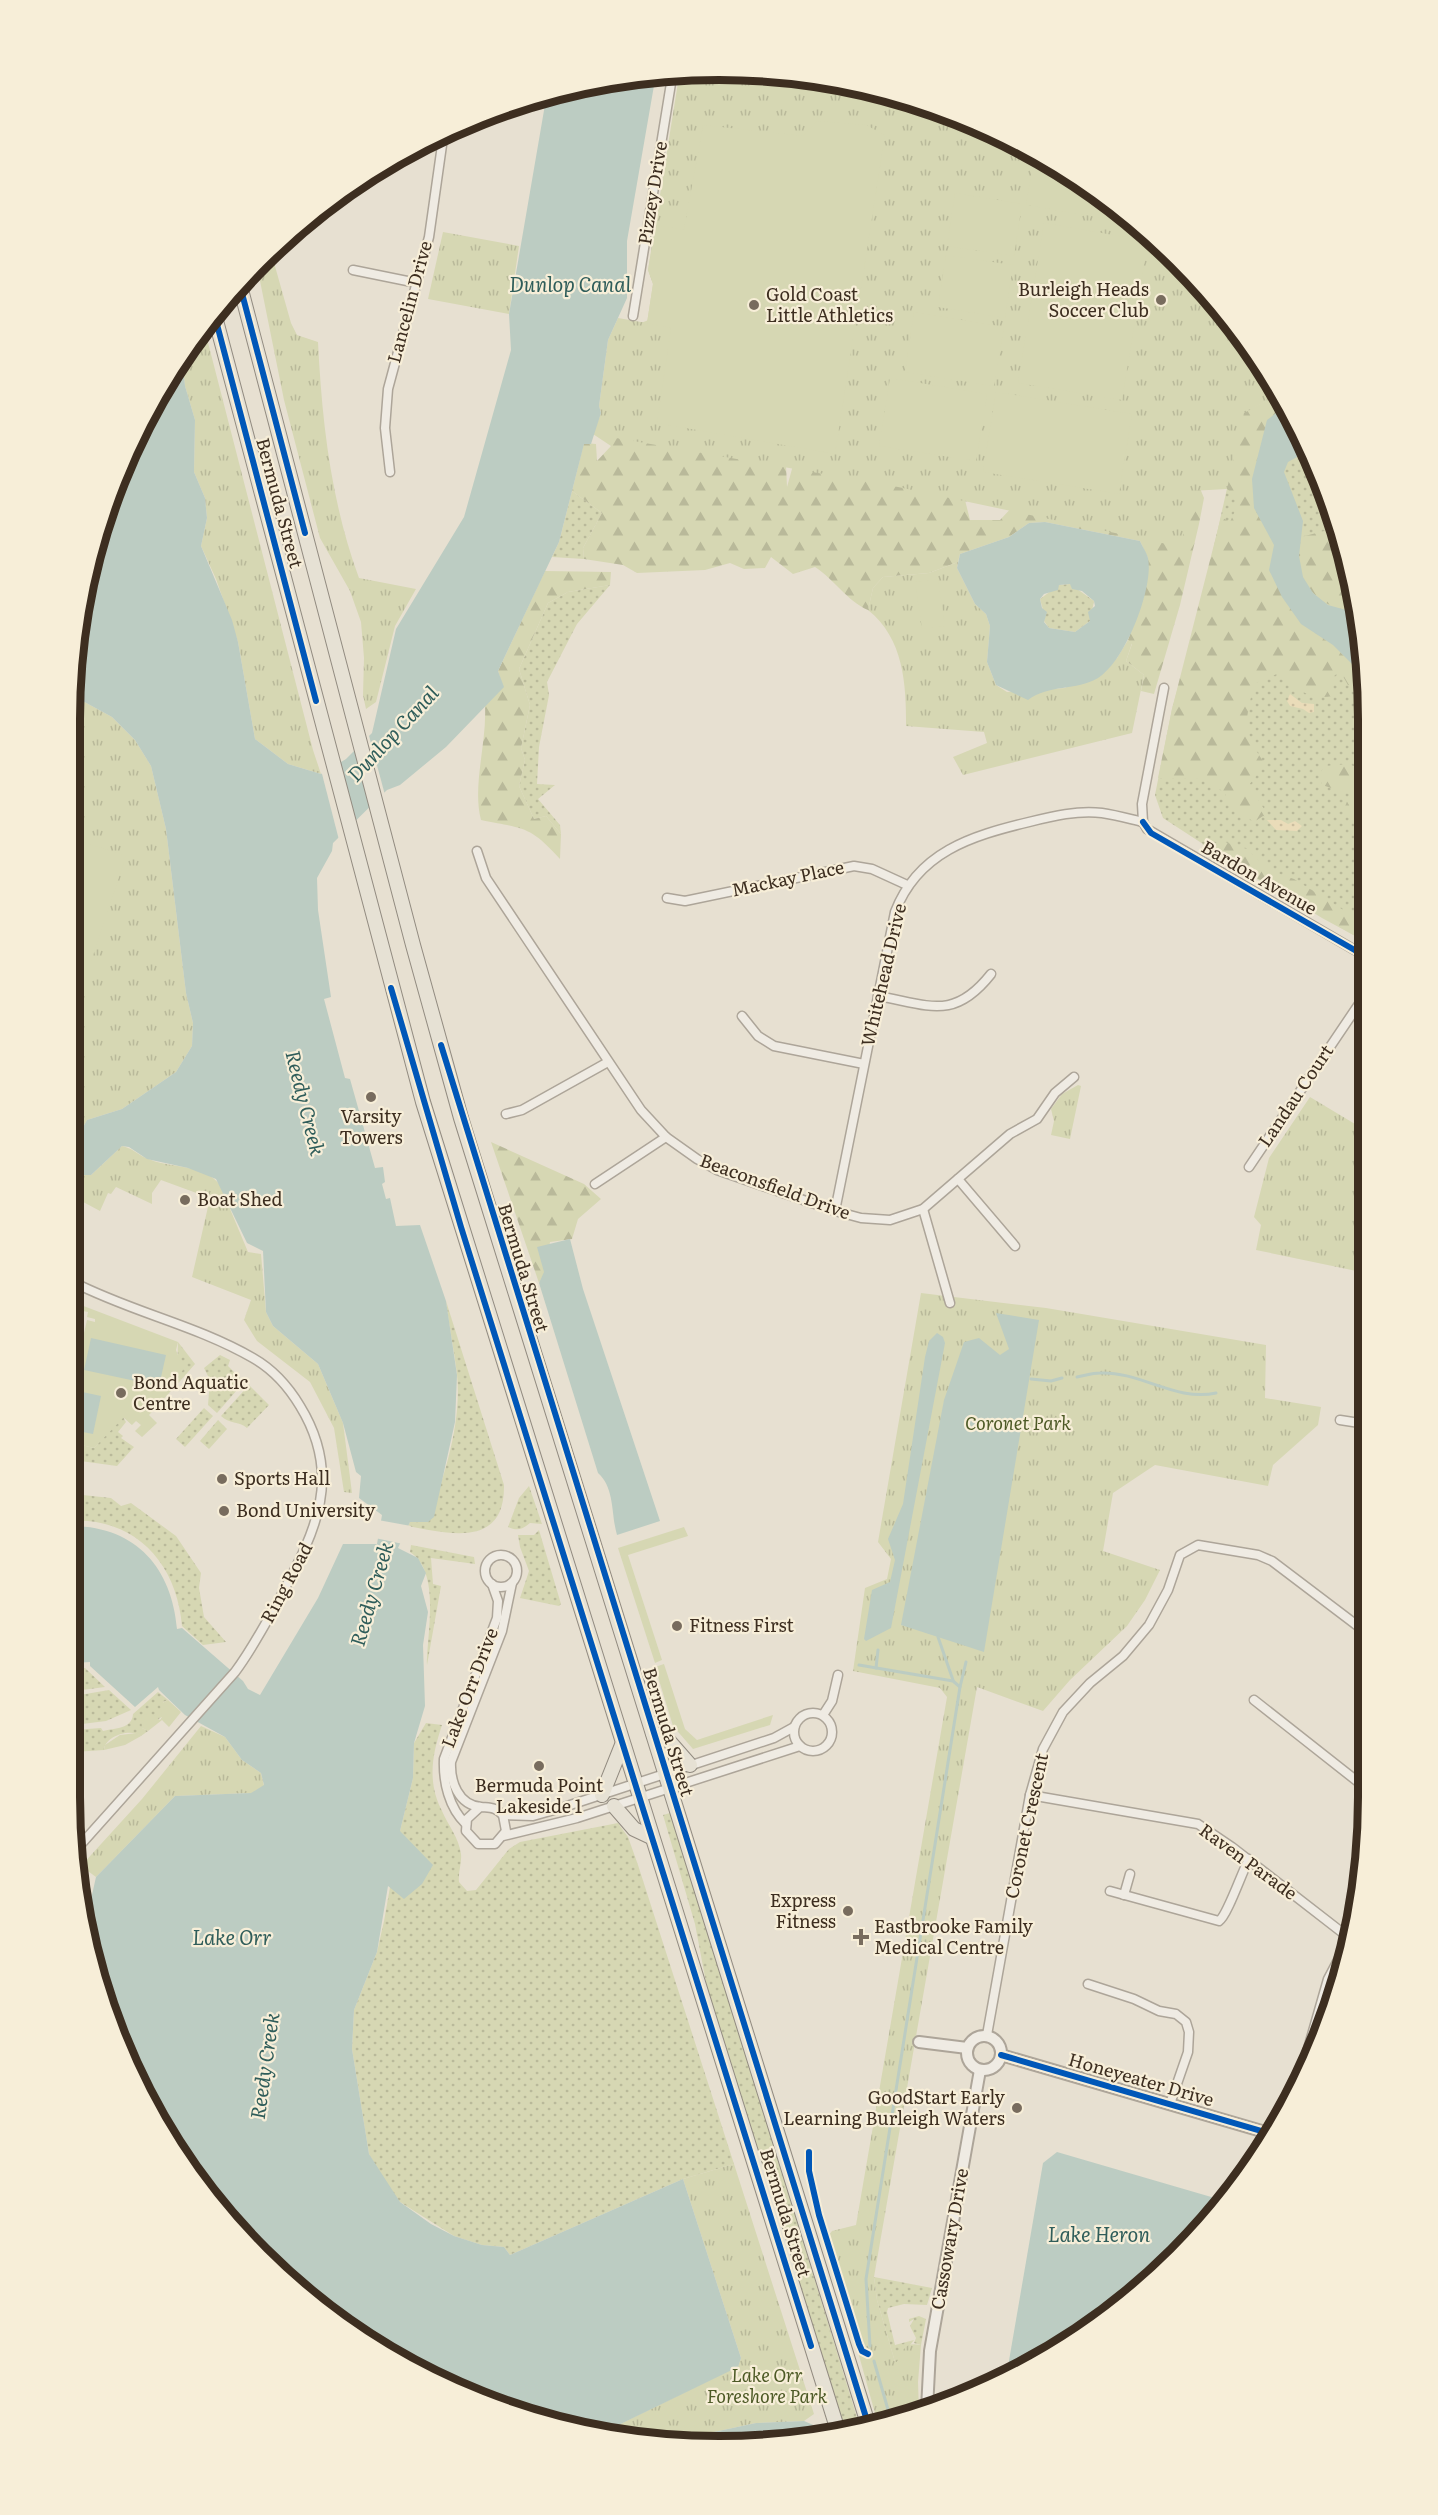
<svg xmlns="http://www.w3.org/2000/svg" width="1438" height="2515" viewBox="0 0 1438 2515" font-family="Literata,serif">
<defs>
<pattern id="grass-dots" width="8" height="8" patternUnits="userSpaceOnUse" patternTransform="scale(1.5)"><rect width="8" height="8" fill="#d6d7b3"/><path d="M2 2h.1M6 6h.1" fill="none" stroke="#b9b99a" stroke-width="1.8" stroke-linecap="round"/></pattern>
<pattern id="forest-firs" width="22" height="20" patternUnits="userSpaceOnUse" patternTransform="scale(1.5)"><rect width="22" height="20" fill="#d6d7b3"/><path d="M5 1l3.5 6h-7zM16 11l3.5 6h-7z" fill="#b9b99a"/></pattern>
<pattern id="sand-dots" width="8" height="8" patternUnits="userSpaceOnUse" patternTransform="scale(1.5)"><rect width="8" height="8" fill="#eadcb9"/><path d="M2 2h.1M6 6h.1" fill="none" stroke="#cabd9f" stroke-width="1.8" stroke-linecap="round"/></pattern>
<pattern id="park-tufts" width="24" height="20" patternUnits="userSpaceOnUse" patternTransform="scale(1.5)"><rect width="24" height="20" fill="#d6d7b3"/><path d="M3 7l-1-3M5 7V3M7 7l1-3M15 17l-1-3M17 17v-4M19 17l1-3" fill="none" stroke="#b9b99a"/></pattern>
</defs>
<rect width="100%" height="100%" fill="#e7e0d1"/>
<!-- grass -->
<g fill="url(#grass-dots)">
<path d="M1278,395L1334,510L1363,634L1365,938L1357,937L1260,881L1163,818L1155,795L1172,709L1201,604L1244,413Z"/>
<path d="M572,491L602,513L583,548L584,559L552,557L559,542Z"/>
<path d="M1070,584L1094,601L1090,621L1075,632L1049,628L1044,621L1045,617L1040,599L1059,585Z"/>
<path d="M610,585L577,624L547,682L549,695L539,747L537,784L555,785L538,799L560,825L561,834L546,816L534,819L519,786L525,760L521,748L530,705L519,669L548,603L568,592Z"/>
<path d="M446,1301L504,1485C505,1548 450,1534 408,1526L410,1522H428C444,1476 462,1424 457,1374C454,1350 449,1326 446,1301Z"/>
<path d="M178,1342L195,1364L181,1380L177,1377Z"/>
<path d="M220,1355L230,1360L228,1366L244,1382L217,1413L208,1405L210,1380L204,1368Z"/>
<path d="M249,1385L269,1405L247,1428C239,1421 229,1424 221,1416Z"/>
<path d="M204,1408L213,1416L185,1447L176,1439Z"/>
<path d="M127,1412L132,1425L123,1417L126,1422L118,1432L123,1436L121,1438L134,1447L117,1466L73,1460V1443L94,1448Z"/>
<path d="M218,1420L227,1429L209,1449L200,1441Z"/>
<path d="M529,1486L542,1524L530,1523C522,1530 517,1531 508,1527L519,1498Z"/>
<path d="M73,1494L111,1498L121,1506L131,1503L176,1536L201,1573L199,1588L204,1617L226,1642L203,1645L182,1626C177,1564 136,1518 73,1521Z"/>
<path d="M539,1530L561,1604L559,1606L520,1598L529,1571L520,1547L518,1535H534Z"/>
<path d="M411,1545L474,1557L475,1564L431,1558L433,1584L441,1586L427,1665C427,1633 441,1572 410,1552Z"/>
<path d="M74,1668H85L105,1687L74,1691Z"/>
<path d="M109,1690L131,1710L106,1721L74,1725V1696Z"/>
<path d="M158,1692L168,1700L163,1702L162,1717L142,1728L148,1731L141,1736C130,1728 105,1736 104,1750L74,1752V1730L101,1728L103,1731C115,1728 132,1729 133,1714Z"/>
<path d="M426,1723L442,1725C432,1755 427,1782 442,1811C448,1825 459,1838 461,1854C462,1863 458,1872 459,1882L467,1891L476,1890L509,1849L520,1842L618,1823L628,1837L638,1865L734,2164L683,2179L510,2255L504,2247L482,2245L454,2236L400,2202L389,2190L369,2154L352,2049L354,2010L377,1952L384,1921L400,1831L413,1778L414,1743Z"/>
<path d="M670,1813L681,1843L859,2424L842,2423L708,1993L695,1924L663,1815Z"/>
<path d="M874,2277L932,2288L927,2305L904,2304L888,2308L887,2312L895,2345L914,2340L897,2362H895L877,2300Z"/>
<path d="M919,2316L926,2319L921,2345L914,2343L916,2338L910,2326L914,2319L909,2322V2319Z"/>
</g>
<!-- forest -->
<g fill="url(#forest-firs)">
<path d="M651,319L786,465L787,487L795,458L963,492L970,520H1000L1015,504L1197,481L1204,498L1199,524L1180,605L1154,694L1141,691L1144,675L1126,661L1132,644L1128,640L1144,596L1148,558L1140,541L1045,522L1029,523L1009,537L960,554L958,562L929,573L883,577L873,588L868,610C847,601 835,580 815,567L793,574L771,557L765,568L744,569L730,563L705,570L637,573L623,565L584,559L583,548L602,513L572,491L584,443L596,444L597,461L611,446L593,434L641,323Z"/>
<path d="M1278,395L1284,407L1276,411L1254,508L1275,545L1269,570L1301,624L1333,645L1364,676V690L1348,685L1340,671L1333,677V696C1308,700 1297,690 1281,672L1254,684C1245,724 1241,729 1265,764L1249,785L1269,817L1263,816L1254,822L1225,802L1226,794L1206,779L1158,778L1172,709L1221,517L1230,522L1240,500L1227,489L1216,455L1195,437Z"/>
<path d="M1328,530H1339L1360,618C1350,609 1341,610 1330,605C1302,593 1298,563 1301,537Z"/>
<path d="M545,571L611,572L610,585L568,592L548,603L519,669L530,705L521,748L525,760L519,786L534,819L546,816L561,834L560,859C529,825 524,829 481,820C472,786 487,743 485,706L503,687L498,671Z"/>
<path d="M1348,764L1364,770V820L1350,818L1344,809L1350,794L1322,785L1320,773L1325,766Z"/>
<path d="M1225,842L1247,849L1270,871L1294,879L1364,923L1365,938L1357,937L1322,918L1202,844Z"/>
<path d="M491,1142L584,1184L601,1199L578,1219L572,1239L550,1242L545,1272L539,1283Z"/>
</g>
<!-- sand -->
<g fill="url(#sand-dots)">
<path d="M1290,694L1302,703L1314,704V712L1309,713L1303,709L1290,706L1287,701Z"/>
<path d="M1267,820H1281L1288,824L1295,821L1302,826L1297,831L1276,830Z"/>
</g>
<!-- park -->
<g fill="url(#park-tufts)">
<path d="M680,70L804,75L928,104L1044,156L1178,259L1260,358L1278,395L1244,413L1227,489L1191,491L1181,547L898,487L593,434L601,413L599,406L608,340L618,318L647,323L653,284L648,270Z"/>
<path d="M443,232L519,246L509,314L428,299Z"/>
<path d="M271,252L291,323L297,335L318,342C322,422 331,502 359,578L416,589L395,626L376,702L366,709L363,695L364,658L361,622L350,591L320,538L284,400L257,266Z"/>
<path d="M204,327L313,750L321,774L288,764L255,739L238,642L216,579L201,546L207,518L205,498L194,472L195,420L185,386L182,358Z"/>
<path d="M958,562L957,568L975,604L986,614L990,626L987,662L996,685L1007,692L1065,688L1117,658L1128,640L1132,643L1126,661L1144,675L1132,733L963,775L953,757L987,743L984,732L906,726C906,684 904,639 868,610L873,588L883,577L929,573Z"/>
<path d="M70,697L79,699L112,717L135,740L151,766L166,829L186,993L193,1023L192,1046L176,1072L122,1109L87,1120L81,1131L72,1138Z"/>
<path d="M1078,1085L1081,1086L1070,1139L1051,1135L1054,1121L1051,1109L1062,1094Z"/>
<path d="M1310,1097L1365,1130L1366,1273L1256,1250L1261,1225L1254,1217L1269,1158Z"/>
<path d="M122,1146C132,1148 137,1154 146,1158C169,1169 204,1163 220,1185L248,1252L261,1254L266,1312L273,1326L318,1364L343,1423L352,1493L344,1492L334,1428L310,1382L257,1341L244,1320L251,1300L192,1277L210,1198L161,1180L152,1193V1204L116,1187L111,1194L108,1193L100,1211L72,1196V1165L84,1175H91Z"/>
<path d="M921,1293L1046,1308L1266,1345L1265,1398L1321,1407L1318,1425L1273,1465L1268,1486L1155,1465L1113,1493L1103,1551L1160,1570L1145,1600L1127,1626L1070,1680L1043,1711L977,1687L874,2277L877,2300L895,2362H897C903,2349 905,2342 921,2345L918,2382L919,2411L878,2424L858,2352L862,2344L829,2235L832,2231L856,2225L947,1697L940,1688L853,1671L865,1588L887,1579L891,1559L878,1542Z"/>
<path d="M201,1726L225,1737L242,1760L261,1773L264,1786L252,1793L175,1796L96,1877L81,1866L142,1799Z"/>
<path d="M734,2164L814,2414L804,2421L756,2423L667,2442L634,2440L600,2434L738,2366L741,2358L683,2179Z"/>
</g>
<!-- garden -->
<g fill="#d6d7b3">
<path d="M817,121L866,125L885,135L835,454L657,423L671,328L647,323L653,284L648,270L656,225L684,230L703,125L803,136Z"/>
<path d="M1035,152L1044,156L1132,223L1026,205Z"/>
<path d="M955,193L1022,204L1014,256L947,246Z"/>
<path d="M1044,223L1148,241L1122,400L1018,383Z"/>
<path d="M946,255L1013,265L1005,318L938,307Z"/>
<path d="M914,312L1004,327L994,386L905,372Z"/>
<path d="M890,378L987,394L976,461L879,446Z"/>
<path d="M996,392L1132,414L1119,494L983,472Z"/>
<path d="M938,579L945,626L922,629L915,582Z"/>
<path d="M71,838L126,856L72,1019Z"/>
<path d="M73,1302L178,1342L176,1350L183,1370L177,1377L181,1380L149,1415L157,1423L142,1437L135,1431L141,1425L136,1421L132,1425L124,1417L94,1448L73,1443V1369L81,1337L73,1335V1330L84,1333L87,1320L95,1322V1319L87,1317L88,1312L73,1309Z"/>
<path d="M684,1527L688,1536L628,1555L662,1660L655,1663L618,1548Z"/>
<path d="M664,1664L685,1729L697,1740L773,1715L770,1725L693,1749L673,1726L655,1667Z"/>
<path d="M168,1700L181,1712L169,1727L162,1720L148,1731L142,1728L141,1716L150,1713L160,1720L162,1717L160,1704Z"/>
<path d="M137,1733L141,1736L125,1745L104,1750L105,1745L120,1735Z"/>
</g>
<!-- water -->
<g fill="#bcccc2" fill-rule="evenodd">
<path d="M656,74L627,241V298L608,340L599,406L601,413L591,444H584L559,542L498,671L504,687L446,747L400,785L387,790L333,843L332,851L317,878L318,910L331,997L324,999L345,1078L350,1079L375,1168L383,1167L385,1182L382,1184L386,1199L390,1198L396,1226L420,1225L446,1301L457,1375L455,1422L434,1517L428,1522H410L398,1548L418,1558L426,1573L421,1586L428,1612L423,1645L425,1706L414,1743L413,1778L400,1831L433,1865L422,1884L404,1899L388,1886L377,1952L354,2010L352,2049L369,2154L400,2202L431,2224L454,2236L482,2245L504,2247L510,2255L683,2179L741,2358L738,2367L600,2434L550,2424L432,2379L358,2336L260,2256L203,2191L136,2084L103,2005L85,1926L96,1877L175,1796L251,1793L264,1785L261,1773L242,1760L225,1737L185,1715L159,1690L158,1687L135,1707L90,1666V1662L74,1663L73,1526C137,1527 172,1569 177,1629L182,1628L243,1681L248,1689L260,1695L318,1598L343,1544H377L382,1515L359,1498L361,1476L356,1472L343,1423L318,1364L273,1326L266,1312L263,1251L247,1243L216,1179L188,1168L147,1159L129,1147L122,1146L91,1175H84L72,1165V1138L81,1131L87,1120L122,1109L176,1072L192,1046L193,1023L186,993L166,829L151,766L135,740L112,717L79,699L70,697V677L103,510L156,394L182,358L185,386L195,420L194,472L205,498L207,518L201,546L232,620L238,642L255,739L288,764L321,774L346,759L372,733L396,629L464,517L511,350L509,314L547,93Z"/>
<path d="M1284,407L1306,452L1288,462L1284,472L1303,521L1299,556L1303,577L1313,593L1328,605L1353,612L1360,618L1363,634L1364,676L1333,645L1301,624L1282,597L1269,570L1274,545L1254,508L1252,479L1267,420Z"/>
<path d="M1045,522L1140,541C1142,546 1147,553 1148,558C1154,588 1125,662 1098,678C1076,691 1049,684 1028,700L996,685L987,662L990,626L986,614L975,604L957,568L960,554L1009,537L1029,523ZM1070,584L1072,589L1082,591L1094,601L1095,606L1088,612L1090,621L1075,632L1049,628L1044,622L1047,612L1042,608L1040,599L1044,594L1058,590L1059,585Z"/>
<path d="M570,1239L583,1289L660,1521L617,1535C611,1515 615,1488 598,1473L539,1283L544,1272L537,1247Z"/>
<path d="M996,1313L1039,1320L984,1652L901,1625L944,1400L964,1342L979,1338L1000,1355L1009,1349Z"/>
<path d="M937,1333L943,1337L945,1343L891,1628L866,1641L864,1639L872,1590L890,1582L895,1560L888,1539L903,1504L925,1357L929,1341Z"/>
<path d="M91,1338L166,1355L159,1386L84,1370Z"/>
<path d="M73,1390L101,1396L93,1434L73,1430Z"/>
<path d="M1057,2152L1225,2201C1172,2274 1086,2338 1006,2378L1043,2163Z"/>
<path d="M804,2421L825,2430L848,2433L761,2445L667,2442L756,2423Z"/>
</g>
<!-- pier -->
<g fill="#e7e0d1">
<path d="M368,732L385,795L380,800L354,746Z"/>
<path d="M338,760L354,825L339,840L321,770Z"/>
<path d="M378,1520L411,1526L403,1544L375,1538Z"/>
</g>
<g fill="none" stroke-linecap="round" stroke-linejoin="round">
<!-- stream -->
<g stroke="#bcccc2" stroke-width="3">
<path d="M1077,1377C1084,1376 1092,1373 1100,1373C1140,1371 1176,1402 1216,1393"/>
<path d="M1031,1379L1051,1381L1062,1378"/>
<path d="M938,1637L953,1680"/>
<path d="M859,1665L953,1681L960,1687L866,2279L870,2346"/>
<path d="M876,1668L878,1650"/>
<path d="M960,1687L966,1662"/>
<path d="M874,2361L891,2420"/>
</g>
<!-- minor casing -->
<g stroke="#ada599" stroke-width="11">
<g id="minor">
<path d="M426,139L442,142"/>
<path d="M353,270L417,283"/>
<path d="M633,316L673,71"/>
<path d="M390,472L385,428L388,389L429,237L444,131"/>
<path d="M1164,688L1142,804L1143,822L1147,829L1365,956"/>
<path d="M477,851L486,878L641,1110L666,1137L697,1159L717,1170L835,1211L861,1218L890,1220L923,1209L1010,1134L1037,1119L1055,1093L1074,1077"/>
<path d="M667,898L685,901L854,866L872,869L907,885"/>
<path d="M878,996C929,1005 954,1021 991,974"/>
<path d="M742,1016L758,1036L774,1046L864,1064"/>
<path d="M506,1114L522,1110L608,1062"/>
<path d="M1249,1167L1365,995"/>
<path d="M958,1179L1015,1246"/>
<path d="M595,1184L666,1137"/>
<path d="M923,1209L950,1303"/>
<path d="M835,1211L895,912C918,852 971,836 1029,822C1053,816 1078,810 1102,813C1116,815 1130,819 1143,822"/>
<path d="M73,1282C131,1312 196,1325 253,1358C274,1370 288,1386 300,1406C343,1476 316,1530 282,1594C267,1621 253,1648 235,1672L75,1851"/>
<path d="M1340,1420L1366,1424"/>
<circle cx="501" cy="1571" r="16"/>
<path d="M1254,1700L1367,1789"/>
<circle cx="813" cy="1732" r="19"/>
<path d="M823,1715L832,1701L838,1675"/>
<path d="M1030,1795L1198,1824L1232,1847L1348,1937"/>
<path d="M480,1807L467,1819L466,1831L478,1844H495L506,1831L503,1815C495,1807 491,1808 481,1807C458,1805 450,1781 451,1762L502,1631L512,1583"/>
<path d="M503,1815L533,1816L561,1808L774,1738L794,1727"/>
<path d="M466,1824C449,1808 443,1782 444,1759L497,1618L498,1601L492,1584"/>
<path d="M503,1836L577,1818L800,1746"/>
<path d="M1110,1891L1219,1921C1227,1916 1242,1872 1249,1859"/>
<path d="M1124,1895L1130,1874"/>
<path d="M1088,1984L1134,1999L1159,2011L1176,2014L1186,2022L1189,2032L1188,2052L1170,2104"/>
<path d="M987,2035L1030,1795L1043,1749L1063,1712L1090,1683L1123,1656L1149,1625L1168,1590L1180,1555L1198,1545L1258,1555L1272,1561L1367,1633"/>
<path d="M1297,2087L1328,1979L1347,1943"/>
</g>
</g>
<!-- tertiary casing -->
<g stroke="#ada599" stroke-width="14">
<g id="tertiary">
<circle cx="984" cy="2053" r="17"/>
<path d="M919,2042L967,2048"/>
<path d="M1001,2055L1272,2134"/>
<path d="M927,2409L930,2351L980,2070"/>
</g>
</g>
<!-- primary casing -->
<g stroke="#928b80" stroke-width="16">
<g id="primary">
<path d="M239,282L413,945L461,1118L869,2427"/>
<path d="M214,313L423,1102L839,2434"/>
<path d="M653,1733L668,1740L690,1765"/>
<path d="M602,1795L622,1745"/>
<path d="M614,1806L634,1829L651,1837"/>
</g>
</g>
<!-- minor -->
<use href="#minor" stroke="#efebe3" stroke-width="8"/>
<!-- tertiary -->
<use href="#tertiary" stroke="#efebe3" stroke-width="10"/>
<!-- primary -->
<use href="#primary" stroke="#e6e1d4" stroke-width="14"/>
<!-- cycleway casing -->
<g stroke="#f7eed8" stroke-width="10">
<g id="cycleway">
<path d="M239,282L305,533"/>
<path d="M214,313L316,701"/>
<path d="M1143,822L1151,833L1365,956"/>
<path d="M391,988L461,1227L811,2346"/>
<path d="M441,1045L869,2427"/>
<path d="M1001,2055L1272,2134"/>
<path d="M809,2152V2171L819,2215L859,2344L862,2351L868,2354"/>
</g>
</g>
<!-- cycleway -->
<use href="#cycleway" stroke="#0057b8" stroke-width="6"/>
</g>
<!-- markers -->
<g fill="#786c5e" stroke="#f7eed8" stroke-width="2">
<circle cx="1161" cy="300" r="6"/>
<circle cx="754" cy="305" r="6"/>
<circle cx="371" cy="1097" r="6"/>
<circle cx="185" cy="1200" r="6"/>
<circle cx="121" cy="1393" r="6"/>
<circle cx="222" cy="1479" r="6"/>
<circle cx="224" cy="1511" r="6"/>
<circle cx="677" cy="1626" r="6"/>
<circle cx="539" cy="1766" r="6"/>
<circle cx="848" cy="1911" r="6"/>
<path d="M858 1928h6v6h6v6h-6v6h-6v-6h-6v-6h6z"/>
<circle cx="1017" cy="2108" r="6"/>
</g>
<g text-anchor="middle" stroke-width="4.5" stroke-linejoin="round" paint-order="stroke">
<!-- street labels -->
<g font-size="18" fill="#3d2e20" stroke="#f7eed8">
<text transform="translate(653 193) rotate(-81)" y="6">Pizzey Drive</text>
<text transform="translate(410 302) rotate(-75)" y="6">Lancelin Drive</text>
<text transform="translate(279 503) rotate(75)" y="6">Bermuda Street</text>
<text transform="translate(1259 878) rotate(30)" y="6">Bardon Avenue</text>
<text transform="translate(788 879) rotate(-12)" y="6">Mackay Place</text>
<text transform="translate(884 975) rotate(-77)" y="6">Whitehead Drive</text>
<text transform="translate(1296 1096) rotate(-56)" y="6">Landau Court</text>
<text transform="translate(775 1187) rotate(20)" y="6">Beaconsfield Drive</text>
<text transform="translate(523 1268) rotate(73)" y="6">Bermuda Street</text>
<text transform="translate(287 1583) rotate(-62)" y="6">Ring Road</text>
<text transform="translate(470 1688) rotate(-69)" y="6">Lake Orr Drive</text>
<text transform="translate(668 1732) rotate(73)" y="6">Bermuda Street</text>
<text transform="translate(1027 1826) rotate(-78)" y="6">Coronet Crescent</text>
<text transform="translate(1248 1862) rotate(36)" y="6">Raven Parade</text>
<text transform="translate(1141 2080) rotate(16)" y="6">Honeyeater Drive</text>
<text transform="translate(785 2213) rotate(73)" y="6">Bermuda Street</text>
<text transform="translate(950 2239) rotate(-80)" y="6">Cassowary Drive</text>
</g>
<!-- poi labels -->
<g font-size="18" fill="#3d2e20" stroke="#f7eed8" text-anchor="start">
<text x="1149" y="296" text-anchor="end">Burleigh Heads<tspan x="1149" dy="21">Soccer Club</tspan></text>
<text x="766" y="301">Gold Coast<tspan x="766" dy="21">Little Athletics</tspan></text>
<text x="371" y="1123" text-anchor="middle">Varsity<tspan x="371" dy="21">Towers</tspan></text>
<text x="197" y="1206">Boat Shed</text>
<text x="133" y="1389">Bond Aquatic<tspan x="133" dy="21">Centre</tspan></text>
<text x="234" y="1485">Sports Hall</text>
<text x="236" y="1517">Bond University</text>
<text x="689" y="1632">Fitness First</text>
<text x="539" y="1792" text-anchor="middle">Bermuda Point<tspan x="539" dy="21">Lakeside 1</tspan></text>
<text x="836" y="1907" text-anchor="end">Express<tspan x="836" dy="21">Fitness</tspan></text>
<text x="874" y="1933">Eastbrooke Family<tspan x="874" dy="21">Medical Centre</tspan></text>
<text x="1005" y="2104" text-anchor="end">GoodStart Early<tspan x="1005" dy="21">Learning Burleigh Waters</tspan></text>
</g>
<!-- park labels -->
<g font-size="18" font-style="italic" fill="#4d5a26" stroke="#f7eed8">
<text x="1018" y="1430">Coronet Park</text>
<text x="767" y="2382">Lake Orr<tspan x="767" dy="21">Foreshore Park</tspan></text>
</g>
<!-- water labels -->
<g font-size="20" font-style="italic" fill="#2f5d5a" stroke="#f7eed8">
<text x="570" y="292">Dunlop Canal</text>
<text transform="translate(393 734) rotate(-47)" y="7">Dunlop Canal</text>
<text transform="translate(305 1103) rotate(76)" y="7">Reedy Creek</text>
<text transform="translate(372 1594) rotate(-74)" y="7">Reedy Creek</text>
<text x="232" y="1945">Lake Orr</text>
<text transform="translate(265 2066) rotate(-82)" y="7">Reedy Creek</text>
<text x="1099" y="2242">Lake Heron</text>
</g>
</g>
<!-- crop -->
<path d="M0 0H1438V2515H0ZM719 80H719A639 639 0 0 1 1358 719V1797A639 639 0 0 1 719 2436H719A639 639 0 0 1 80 1797V719A639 639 0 0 1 719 80Z" fill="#f7eed8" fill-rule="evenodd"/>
<path fill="none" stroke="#3d2e20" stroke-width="8" d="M719 80H719A639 639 0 0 1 1358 719V1797A639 639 0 0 1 719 2436H719A639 639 0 0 1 80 1797V719A639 639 0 0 1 719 80Z"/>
</svg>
